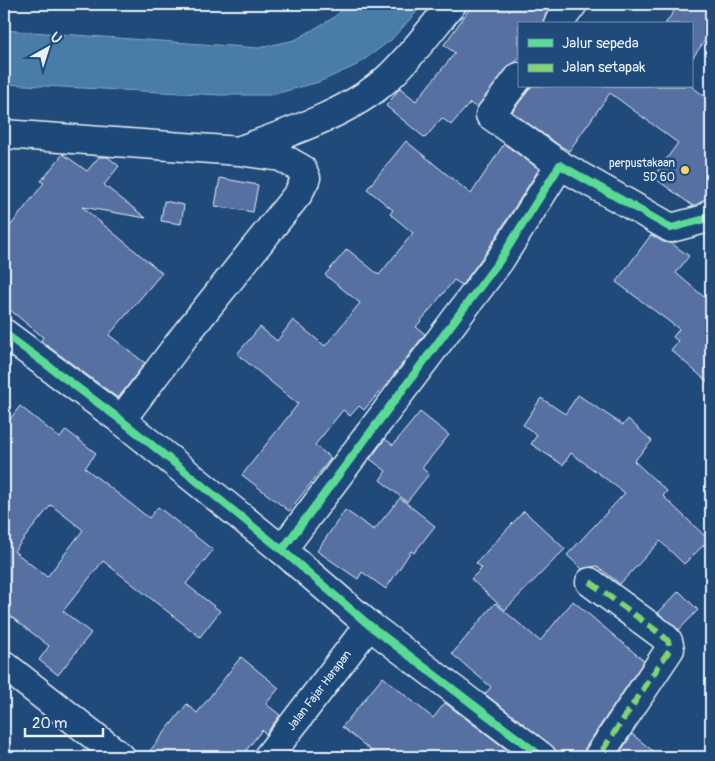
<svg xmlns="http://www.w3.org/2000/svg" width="715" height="761" viewBox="0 0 715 761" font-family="Pangolin,sans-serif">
<rect width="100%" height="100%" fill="#1f4a7a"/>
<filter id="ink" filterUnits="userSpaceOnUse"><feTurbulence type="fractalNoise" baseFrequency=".02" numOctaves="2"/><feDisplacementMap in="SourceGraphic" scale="10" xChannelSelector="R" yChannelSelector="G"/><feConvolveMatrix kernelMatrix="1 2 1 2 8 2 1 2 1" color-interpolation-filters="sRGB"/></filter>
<g filter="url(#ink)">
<!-- water -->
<path fill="#497ba6" stroke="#89aac7" d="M349,4H424L391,40L357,65L319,82L271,95H220L4,84V30L259,48L295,40L333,18Z"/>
<!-- building -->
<g fill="#5770a1" stroke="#e8f1f8" fill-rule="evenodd">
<path d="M473,4H554L545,15L543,24H519V59L507,68L477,108L470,103L451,125L442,118L425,138L386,106L400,88L416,101L455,53L444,45Z"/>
<path d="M679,4H711V32L691,60V24H665Z"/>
<path d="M532,86H691L711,101V198L693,206L653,177L678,143L610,93L569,151L559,145L512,112Z"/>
<path d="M406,141L471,194L504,144L539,169L487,251L462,285L454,280L416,327L425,334L392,377L364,410L359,406L350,416L343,410L315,445L331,458L289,511L242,475L298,404L237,354L260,327L277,341L293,320L325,346L360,303L325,275L347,249L379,275L413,233L390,214L393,210L367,189Z"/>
<path d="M63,154L87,171L99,157H108L119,166L104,185L146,218L82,207L162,273L109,335L145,363L118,398L41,341L43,337L10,310H4V234L44,183L41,181Z"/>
<path d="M220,178L258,185L253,212L215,206Z"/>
<path d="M164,201L184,205L181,224L161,221Z"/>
<path d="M651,235L663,242L671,243L689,256L676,273L711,303V385L671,350L678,341L673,337L679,329L616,282Z"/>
<path d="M578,395L623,425L628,419L652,441L634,461L667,491L663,496L709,540L684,564L660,541L620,584L597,566L582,569L567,555L625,493L571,453L563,465L531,444L537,435L523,425L541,398L565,414Z"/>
<path d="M20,406L60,438L66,430L96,453L85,468L149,518L158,507L213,550L186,584L220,611L200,637L103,561L63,611L91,633L58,675L39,660L49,646L4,611V427ZM51,505L83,530L47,577L14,551Z"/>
<path d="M420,412L449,435L422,468L429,474L407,502L380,480L386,471L370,459L385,439L393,445Z"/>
<path d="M400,498L435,526L414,553L411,551L386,589L362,572L358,579L317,551L345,510L374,530Z"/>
<path d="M524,511L565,549L505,610L471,579L482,568L476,563Z"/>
<path d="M679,591L698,610L679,630L658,613Z"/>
<path d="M573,601L644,661L585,748L583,757H557L556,751L551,745L485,694L491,687L452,654L495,603L540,641Z"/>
<path d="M241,657L279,688L266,704L280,715L266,734L262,730L241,757H145L187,704L197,713Z"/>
<path d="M383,677L433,718L445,703L517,757H379L342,727Z"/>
<path d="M632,734L660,757H617Z"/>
</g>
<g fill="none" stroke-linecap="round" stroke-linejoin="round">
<!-- street casing -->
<g stroke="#e8f1f8" stroke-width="31">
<g id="street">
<path d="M558,24L573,4"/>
<path d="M519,77L490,115L560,165"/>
<path d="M4,134L239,151L281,157L302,169L306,178L298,194L186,334L121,420"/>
<path d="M243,149C288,133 351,112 387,79C411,57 431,29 452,4"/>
<path d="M4,333L121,420L282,550L369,625L542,757"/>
<path d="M282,550L500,260L560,165L671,228L705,219L711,213"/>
<path d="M590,582L662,635L668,641L670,649L598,757"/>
<path d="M4,665L121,757"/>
<path id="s1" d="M268,757L369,625"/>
</g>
</g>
<!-- street -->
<use href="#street" stroke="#1f4a7a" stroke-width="28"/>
<!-- quiet -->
<path stroke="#7fd670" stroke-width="6" stroke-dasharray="12 6" stroke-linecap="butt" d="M590,582L662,635L668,641L670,649L598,757"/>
<!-- cycleway casing -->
<g stroke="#1f4a7a" stroke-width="11">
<g id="cycleway">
<path d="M4,333L121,420L282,550L369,625L542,757"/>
<path d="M282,550L500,260L560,165L671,228L705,219L711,213"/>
</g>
</g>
<!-- cycleway -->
<use href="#cycleway" stroke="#5adb95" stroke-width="8"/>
</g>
</g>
<!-- markers -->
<circle fill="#ffd166" stroke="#1f4a7a" stroke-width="2" cx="685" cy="170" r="5"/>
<g text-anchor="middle" stroke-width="5" stroke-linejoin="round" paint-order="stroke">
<!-- poi labels -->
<g font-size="12" fill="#e8f1f8" stroke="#1f4a7a" text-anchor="end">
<text x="675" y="167">perpustakaan<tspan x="675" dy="14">SD 60</tspan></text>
</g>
<!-- street labels -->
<g font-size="12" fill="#e8f1f8" stroke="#1f4a7a">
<text dy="4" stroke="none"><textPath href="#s1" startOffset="84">Jalan Fajar Harapan</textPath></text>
</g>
</g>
<!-- margin -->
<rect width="715" height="761" fill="none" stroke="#1f4a7a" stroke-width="20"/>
<rect x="10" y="10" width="695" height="741" fill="none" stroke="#e8f1f8" stroke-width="2" filter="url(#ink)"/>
<!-- legend -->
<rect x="518" y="22" width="175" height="65" fill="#1f4a7a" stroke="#6f8dac"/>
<rect x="528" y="39" width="25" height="8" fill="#5adb95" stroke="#6f8dac"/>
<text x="562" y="48" font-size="15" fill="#e8f1f8">Jalur sepeda</text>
<rect x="528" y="64" width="25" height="8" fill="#7fd670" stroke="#6f8dac"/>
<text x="562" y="72" font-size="15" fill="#e8f1f8">Jalan setapak</text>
<!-- north arrow -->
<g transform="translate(48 48) rotate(39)" stroke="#1f4a7a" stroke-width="4" paint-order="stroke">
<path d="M0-4L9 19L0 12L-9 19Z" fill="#e8f1f8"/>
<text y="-8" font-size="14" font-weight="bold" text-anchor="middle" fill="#e8f1f8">U</text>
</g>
<!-- scale -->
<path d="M25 728v8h78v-8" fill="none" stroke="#e8f1f8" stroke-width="2.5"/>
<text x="32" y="728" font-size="15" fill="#e8f1f8" stroke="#1f4a7a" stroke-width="4" paint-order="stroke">20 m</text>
</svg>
